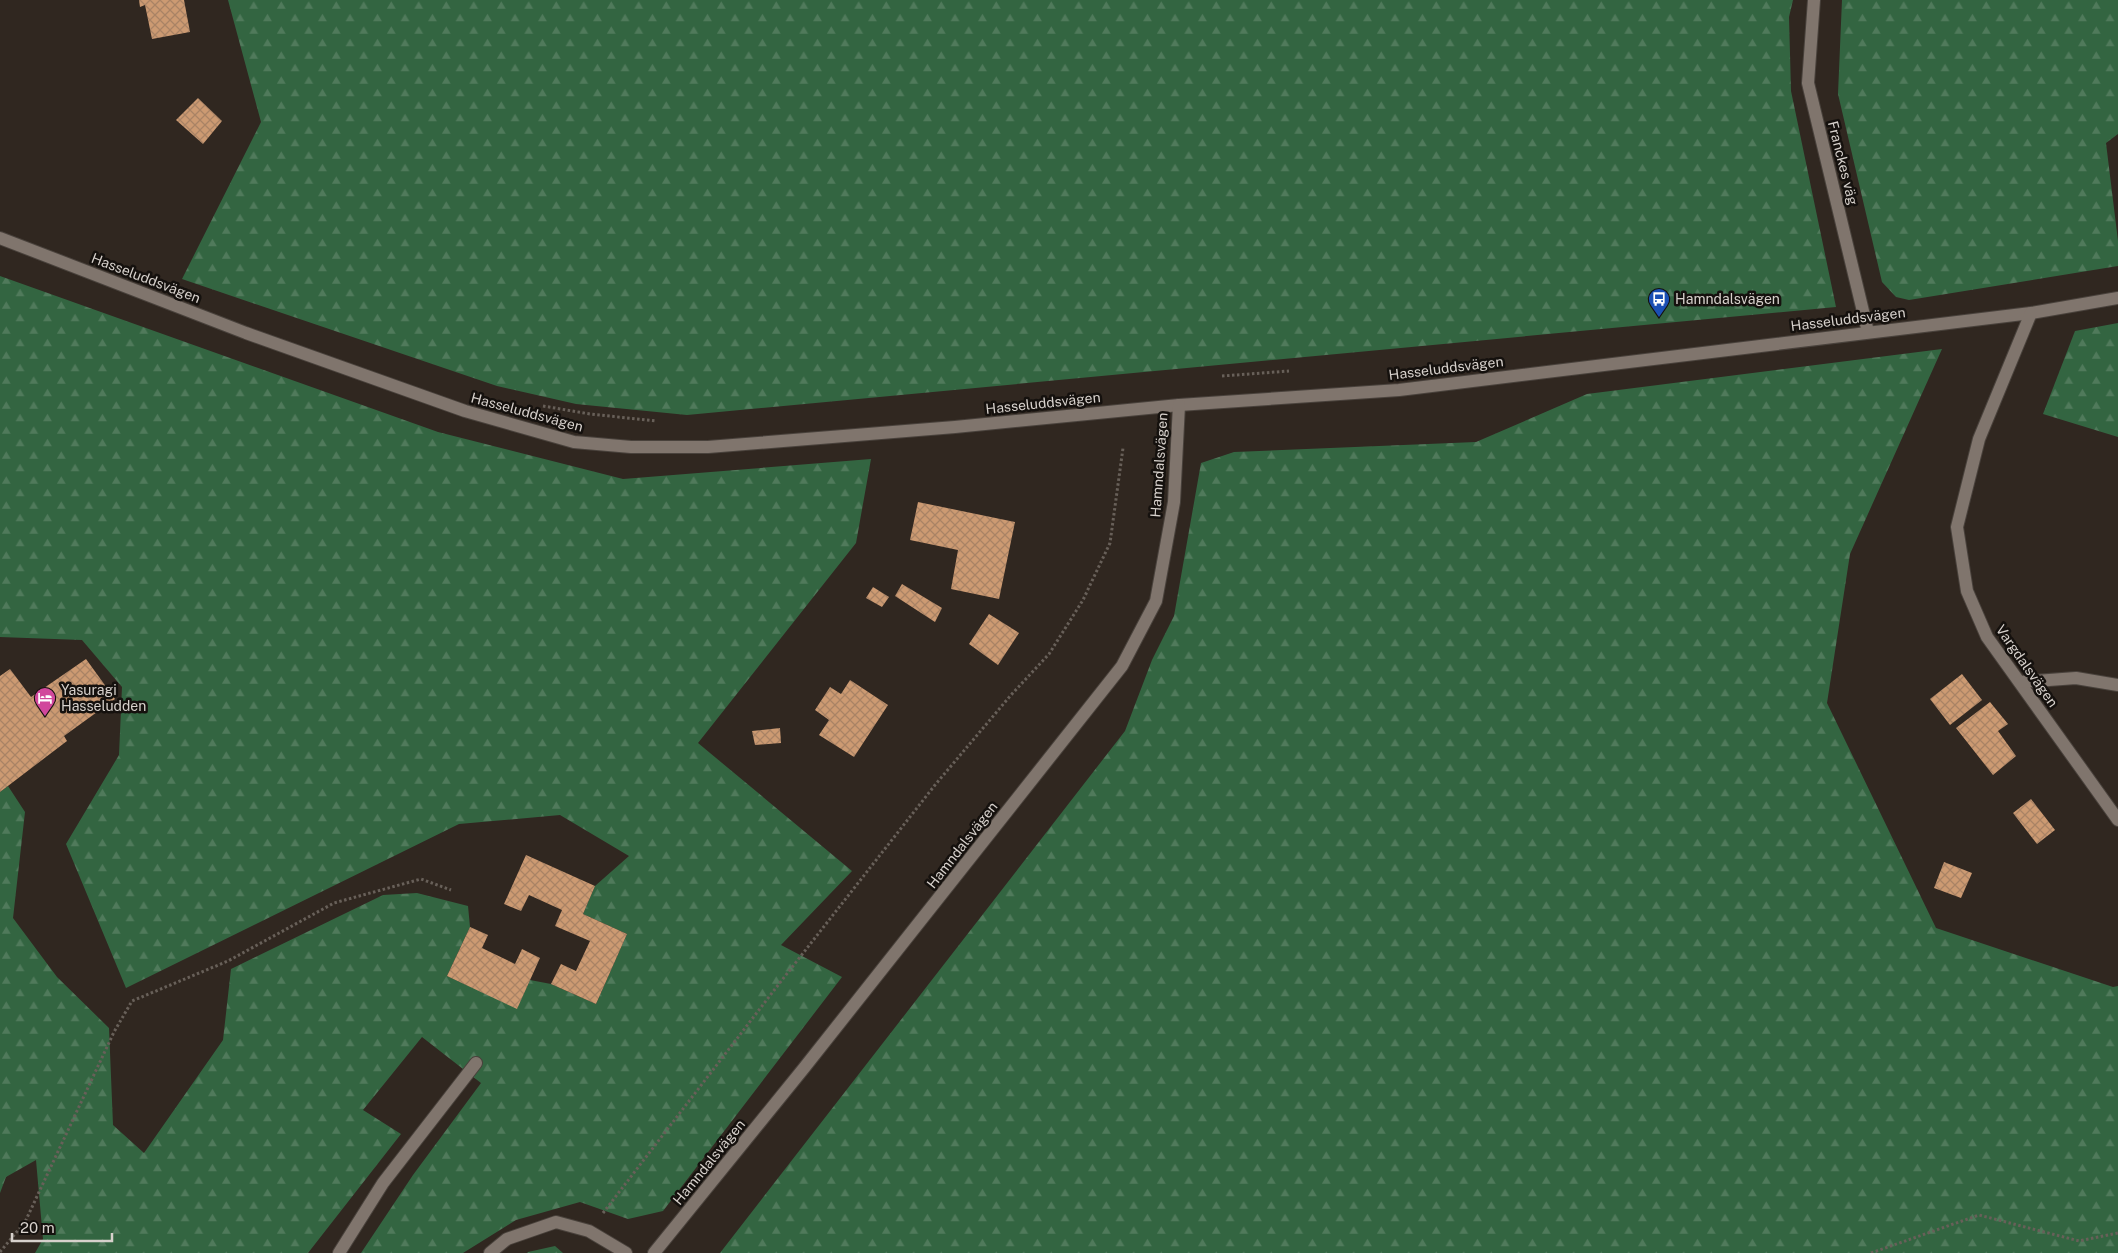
<svg xmlns="http://www.w3.org/2000/svg" width="2118" height="1253" viewBox="0 0 2118 1253" font-family="'Public Sans',sans-serif">
<defs>
<pattern id="forest-firs" width="22" height="20" patternUnits="userSpaceOnUse" patternTransform="scale(1.25)"><rect width="22" height="20" fill="#336541"/><path d="M5 1l3.5 6h-7zM16 11l3.5 6h-7z" fill="#507a5b"/></pattern>
<pattern id="building-cross-hatch" width="8" height="8" patternUnits="userSpaceOnUse" patternTransform="scale(1.25)"><rect width="8" height="8" fill="#cc9a72"/><path d="M0 0l8 8M0 8l8-8" fill="none" stroke="#a98365"/></pattern>
</defs>
<rect width="100%" height="100%" fill="#302720"/>
<!-- forest -->
<g fill="url(#forest-firs)">
<path d="M228,0H1793L1789,17L1791,91L1836,307L687,415L576,404L497,386L182,279L261,122Z"/>
<path d="M1842,0H2118V134L2106,143L2118,241V266L1909,300L1896,297L1882,282L1838,94Z"/>
<path d="M0,276L438,432L623,479L871,459L856,543L698,743L852,871L781,945L842,977L663,1211L628,1219L580,1202L516,1220L463,1253H361L413,1175L481,1083L422,1037L363,1110L401,1134L308,1253H35L43,1239L36,1160L6,1177L0,1193V792L8,786L25,812L13,918L57,977L109,1028L113,1125L144,1153L223,1040L231,969L383,895L417,893L468,906L470,927L447,976L517,1008L530,980L551,984L596,1004L627,934L583,914L595,886L629,856L560,815L459,824L126,988L66,844L119,755L122,687L82,640L0,637Z"/>
<path d="M2118,323V437L2043,414L2075,331Z"/>
<path d="M1942,349L1850,554L1827,703L1936,928L2113,987L2118,986V1253H720L1125,731L1152,660L1174,616L1201,463L1234,452L1476,442L1587,394Z"/>
<path d="M555,1246L563,1253H527L528,1252Z"/>
</g>
<!-- building -->
<g fill="url(#building-cross-hatch)">
<path d="M139,0H184L190,32L152,39L145,5L140,7Z"/>
<path d="M198,98L222,121L203,144L176,120Z"/>
<path d="M918,502L1015,522L999,599L951,589L958,550L910,540Z"/>
<path d="M902,584L942,608L935,622L895,596Z"/>
<path d="M873,587L889,597L882,607L866,598Z"/>
<path d="M989,614L1019,633L998,665L969,644Z"/>
<path d="M86,659L115,699L64,736L67,741L0,792V676L10,669L31,697Z"/>
<path d="M1962,674L1982,700L1950,725L1930,699Z"/>
<path d="M850,680L888,705L854,757L819,735L829,720L815,710L830,687L841,694Z"/>
<path d="M1990,702L2008,724L1998,731L2016,756L1993,775L1956,728Z"/>
<path d="M780,728L781,743L755,745L752,731Z"/>
<path d="M2031,799L2055,830L2037,844L2013,813Z"/>
<path d="M526,855L595,886L583,914L627,934L596,1004L551,984L561,964L576,971L590,941L555,926L562,910L529,895L521,911L504,904Z"/>
<path d="M1944,862L1972,873L1961,898L1934,888Z"/>
<path d="M470,927L488,935L482,948L515,964L522,949L540,958L517,1009L447,976Z"/>
</g>
<g fill="none" stroke-linecap="round" stroke-linejoin="round">
<!-- minor casing -->
<g stroke="#49423c" stroke-width="14">
<g id="minor">
<path d="M1814,0L1808,83L1868,332"/>
<path d="M0,238L246,333L465,411L574,442L631,447H708L955,427L1179,405L1399,390L2031,313L2118,298"/>
<path d="M2031,313L1979,439L1957,527L1967,591L1987,637L2118,820"/>
<path d="M2020,682L2076,678L2118,685"/>
<path d="M339,1253L383,1183L476,1063"/>
<path d="M490,1253L507,1239L556,1222L589,1231L626,1253"/>
<path d="M654,1253L804,1068L1122,666L1156,601L1174,502L1179,405"/>
</g>
</g>
<!-- path -->
<g stroke="#686059" stroke-width="3" stroke-dasharray="2.5 2.5" stroke-linecap="butt">
<path d="M1222,376L1289,371"/>
<path d="M543,406L590,414L656,421"/>
<path d="M603,1213L782,980L935,785L1011,695L1049,654L1083,600L1110,543L1123,448"/>
<path d="M0,1252L25,1222L114,1032L132,1001L228,961L334,903L421,879L451,890"/>
<path d="M1871,1253L1979,1215L2079,1241L2118,1233"/>
</g>
<!-- minor -->
<use href="#minor" stroke="#80756d" stroke-width="12"/>
</g>
<!-- icons -->
<defs>
<g id="bus-pin" transform="scale(1.125)"><path d="M0 17L-7.5 6A9.5 9.5 0 1 1 7.5 6Z" fill="#1a4fb4" stroke="#15110e"/><path d="M-5-6H5V4H4V6H2V4H-2V6H-4V4H-5ZM-3.5-4V0h7V-4ZM-3.5 1.2v1.5H-2V1.2ZM2 1.2v1.5H3.5V1.2Z" fill="#fff"/></g>
<g id="hotel-pin" transform="scale(1.125)"><path d="M0 17L-7.5 6A9.5 9.5 0 1 1 7.5 6Z" fill="#d1479c" stroke="#15110e"/><path d="M-6-4.5h1.5V1H6V5H4.5V3h-9V5H-6ZM-4 0a1.8 1.8 0 1 1 3.6 0ZM.5 0V-2.5h3Q6-2.5 6 0Z" fill="#fff"/></g>
</defs>
<g fill-rule="evenodd">
<use href="#bus-pin" x="1659" y="299"/>
<use href="#hotel-pin" x="45" y="698"/>
</g>
<g text-anchor="middle" stroke-width="5" stroke-linejoin="round" paint-order="stroke">
<!-- street labels -->
<g font-size="14" fill="#d7d1cc" stroke="#15110e">
<text transform="translate(1843 163) rotate(76)" y="5">Franckes väg</text>
<text transform="translate(146 278) rotate(21)" y="5">Hasseluddsvägen</text>
<text transform="translate(1848 319) rotate(-7)" y="5">Hasseluddsvägen</text>
<text transform="translate(1446 368) rotate(-7)" y="5">Hasseluddsvägen</text>
<text transform="translate(1043 403) rotate(-6)" y="5">Hasseluddsvägen</text>
<text transform="translate(527 412) rotate(15)" y="5">Hasseluddsvägen</text>
<text transform="translate(1159 465) rotate(-86)" y="5">Hamndalsvägen</text>
<text transform="translate(2027 666) rotate(55)" y="5">Vargdalsvägen</text>
<text transform="translate(962 845) rotate(-52)" y="5">Hamndalsvägen</text>
<text transform="translate(709 1162) rotate(-51)" y="5">Hamndalsvägen</text>
</g>
<!-- poi labels -->
<g font-size="14" fill="#d7d1cc" stroke="#15110e" text-anchor="start">
<text x="1675" y="304">Hamndalsvägen</text>
<text x="61" y="695">Yasuragi<tspan x="61" dy="16">Hasseludden</tspan></text>
</g>
</g>
<!-- scale -->
<path d="M12 1233v8h100v-8" fill="none" stroke="#d7d1cc" stroke-width="2.5"/>
<text x="20" y="1233" font-size="15" fill="#d7d1cc" stroke="#15110e" stroke-width="4" paint-order="stroke">20 m</text>
</svg>
